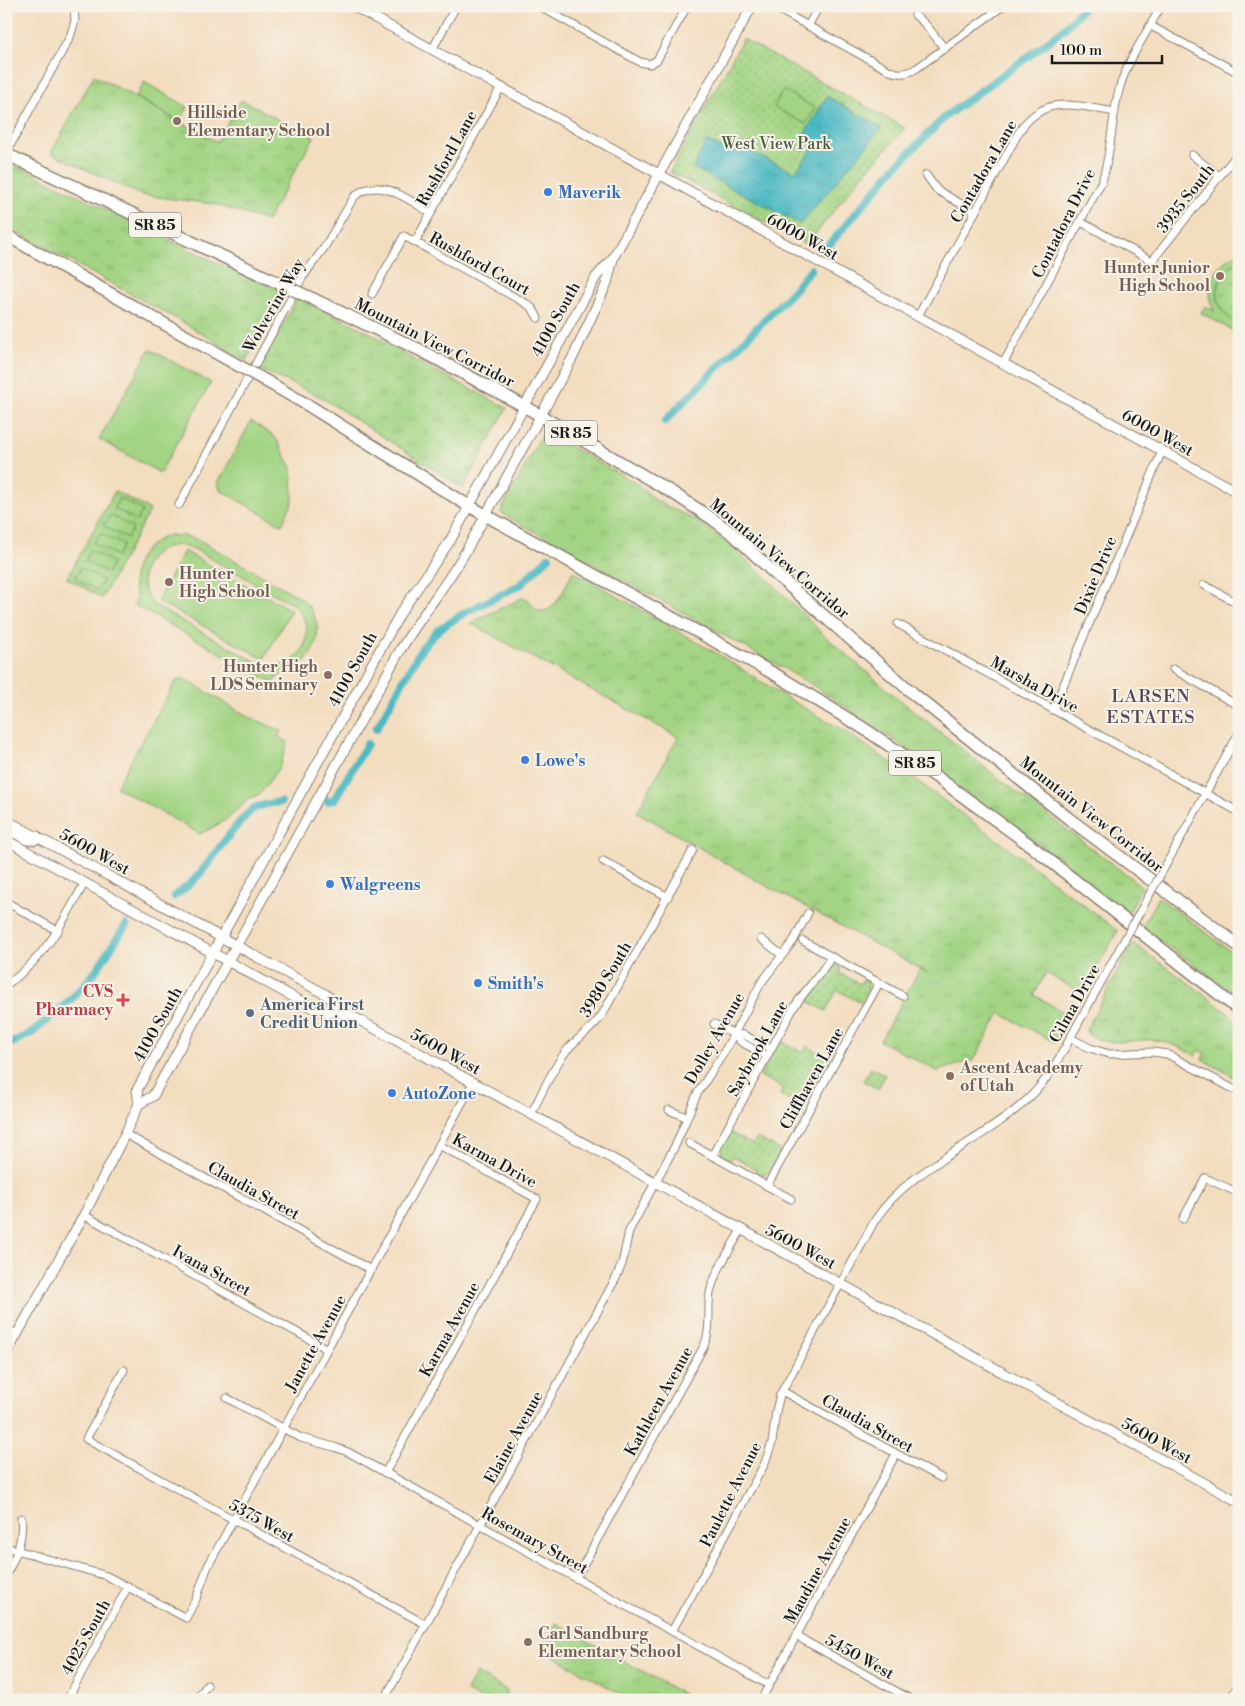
<svg xmlns="http://www.w3.org/2000/svg" width="1245" height="1706" viewBox="0 0 1245 1706" font-family="'Libre Bodoni',serif">
<defs>
<pattern id="grass-tufts" width="24" height="20" patternUnits="userSpaceOnUse" patternTransform="scale(1.25)"><rect width="24" height="20" fill="#a2d483"/><path d="M3 7l-1-3M5 7V3M7 7l1-3M15 17l-1-3M17 17v-4M19 17l1-3" fill="none" stroke="#8bb571"/></pattern>
<pattern id="park-dots" width="8" height="8" patternUnits="userSpaceOnUse" patternTransform="scale(1.25)"><rect width="8" height="8" fill="#a2d483"/><path d="M2 2h.1M6 6h.1" fill="none" stroke="#8bb571" stroke-width="1.8" stroke-linecap="round"/></pattern>
<pattern id="water-ripples" width="26" height="14" patternUnits="userSpaceOnUse" patternTransform="scale(1.25)"><rect width="26" height="14" fill="#4bb9c3"/><path d="M2 4q2-2 4 0t4 0M15 11q2-2 4 0t4 0" fill="none" stroke="#419ea7"/></pattern>
</defs>
<rect width="100%" height="100%" fill="#f7f3e8"/>
<filter id="ink" filterUnits="userSpaceOnUse"><feTurbulence type="fractalNoise" baseFrequency=".02" numOctaves="2"/><feDisplacementMap in="SourceGraphic" scale="10" xChannelSelector="R" yChannelSelector="G"/><feConvolveMatrix kernelMatrix="1 2 1 2 8 2 1 2 1" color-interpolation-filters="sRGB"/></filter>
<filter id="wash" filterUnits="userSpaceOnUse"><feTurbulence type="fractalNoise" baseFrequency=".0096" numOctaves="4" result="noise"/><feDisplacementMap in="SourceGraphic" scale="20" xChannelSelector="R" yChannelSelector="G"/><feGaussianBlur stdDeviation="1.12" result="paint"/><feColorMatrix in="noise" values="0 0 0 0 0 0 0 0 0 0 0 0 0 0 0 0 0 1.4 0 .05"/><feComposite in="paint" operator="in"/></filter>
<g filter="url(#wash)">
<rect width="100%" height="100%" fill="#f3ddbf"/>
<!-- grass -->
<g fill="url(#grass-tufts)" stroke="#5f7850">
<path d="M94,75L217,142L240,101L242,102L243,100L299,131L301,129L314,137L267,221L214,204L141,195L51,153Z"/>
<path d="M11,163L219,264L284,292L246,361L186,324L6,226V171Z"/>
<path d="M1239,261V325C1211,310 1209,276 1239,261Z"/>
<path d="M297,298L367,331L413,359L507,408L463,488L319,396L259,369Z"/>
<path d="M544,431L549,432L558,440L639,485L655,500L701,523L726,542L772,583L826,637L895,696L997,777L1140,885L1142,887L1126,917L1056,856L989,810L897,742L822,691L785,669L501,513L503,507Z"/>
<path d="M573,571L721,656L787,698L846,732L913,778L1019,856L1118,931L1082,993L1046,973L1034,995L1070,1016L1054,1042L1000,1013L974,1060L937,1071L880,1041L920,969L928,973L754,879L637,812L678,737L470,623L522,598L529,600C532,606 535,610 541,611C556,613 567,582 573,571Z"/>
<path d="M1158,897L1239,957V997L1178,953L1141,929Z"/>
<path d="M1133,943L1194,987L1239,1022V1080L1202,1059L1205,1053L1199,1050L1196,1056C1182,1048 1168,1041 1152,1040C1131,1039 1104,1048 1087,1033L1086,1030Z"/>
<path d="M556,1623L694,1700H631L541,1649Z"/>
</g>
<!-- park -->
<g fill="url(#park-dots)" stroke="#5f7850">
<path d="M743,39L905,128L855,184L807,245L670,172Z"/>
<path d="M115,491L150,510L102,598L67,578Z"/>
<path d="M833,965L842,967L839,973L860,984L863,979L868,982V990L861,1003L837,990L826,1011L804,999L829,967Z"/>
<path d="M780,1040L803,1053L807,1046L830,1059L826,1065L820,1062L812,1076L818,1079L803,1108L780,1095L783,1088L760,1076Z"/>
<path d="M871,1067L885,1075L878,1089L863,1081Z"/>
<path d="M729,1132L753,1145L757,1138L780,1150C777,1161 768,1181 755,1173L756,1169L733,1156L730,1161L722,1156L721,1147Z"/>
<path d="M476,1673L508,1691L503,1700H481L466,1691Z"/>
</g>
<!-- pitch -->
<g fill="#a2d483" stroke="#5f7850" fill-rule="evenodd">
<path d="M144,82L188,107L180,122L136,97Z"/>
<path d="M783,90L815,108L806,124L774,107Z"/>
<path d="M1239,253V261C1209,276 1211,310 1239,325V334L1201,313L1205,306L1214,311C1204,286 1214,263 1239,253Z"/>
<path d="M150,349L211,383L160,473L99,439Z"/>
<path d="M251,421L275,437L292,468L293,501L282,525L220,490L218,483Z"/>
<path d="M120,498L142,510L137,521L114,508Z"/>
<path d="M110,515L133,528L127,538L104,526Z"/>
<path d="M100,533L123,545L117,556L94,543Z"/>
<path d="M170,535L185,536L199,540L301,598C332,626 316,666 278,676L274,683L134,605C139,596 135,596 134,587C131,561 147,542 170,535ZM177,545L194,549L294,605C322,632 300,674 262,665L155,606C131,583 144,548 177,545Z"/>
<path d="M90,550L113,563L107,573L85,561Z"/>
<path d="M184,551L291,610L264,659L157,601Z"/>
<path d="M81,568L103,580L97,591L75,578Z"/>
<path d="M184,679L249,717L282,731L278,737L288,742L280,766L260,794L250,798L226,820L200,834L116,787L176,681Z"/>
</g>
<!-- water -->
<path fill="url(#water-ripples)" stroke="#346a70" d="M827,96L882,128L800,224L693,168L707,141L726,150L731,143L795,172L817,143L805,133Z"/>
<g fill="none" stroke-linecap="round" stroke-linejoin="round">
<!-- canal -->
<g stroke="#4bb9c3" stroke-width="8">
<path d="M823,252L896,166L947,115L1029,56L1064,29L1085,6"/>
<path d="M665,421L791,293L811,269"/>
<path d="M376,729L422,648L438,630L464,613L520,585L549,557"/>
<path d="M328,801L334,800L367,744"/>
<path d="M174,896C203,879 218,845 241,821C245,817 249,811 255,808C263,804 272,803 281,802"/>
<path d="M6,1046L33,1032L72,998L93,975L126,925"/>
</g>
</g>
</g>
<g filter="url(#ink)">
<g fill="none" stroke-linecap="round" stroke-linejoin="round">
<!-- minor casing -->
<g stroke="#887c6e" stroke-width="9">
<g id="minor">
<path d="M539,6L640,62L650,64L657,60L687,6"/>
<path d="M772,6L890,71C900,75 908,74 917,68L1003,6"/>
<path d="M915,15L926,25L945,49"/>
<path d="M808,26L819,6"/>
<path d="M1151,26L1239,73"/>
<path d="M432,50L456,6"/>
<path d="M6,153L70,37L75,21L74,6"/>
<path d="M1192,155L1219,176"/>
<path d="M926,175L937,190L975,212"/>
<path d="M1081,222L1152,261L1239,152"/>
<path d="M415,242L501,87"/>
<path d="M372,294L404,236L527,304L533,309L538,318"/>
<path d="M918,316L1019,132C1044,93 1077,106 1115,112"/>
<path d="M1003,364L1102,181C1112,151 1111,120 1119,90C1127,60 1147,33 1161,6"/>
<path d="M179,505L302,278L324,248L354,197C378,174 408,200 431,213"/>
<path d="M1204,585L1239,604"/>
<path d="M898,624L1239,812"/>
<path d="M1173,669L1239,706"/>
<path d="M1053,710L1162,451"/>
<path d="M603,861L668,897"/>
<path d="M1168,861L1239,733"/>
<path d="M6,902L58,931"/>
<path d="M761,939L782,955"/>
<path d="M803,941L903,996"/>
<path d="M6,985C44,960 64,921 85,882"/>
<path d="M714,1024L734,1034L741,1042L767,1056"/>
<path d="M734,1034L744,1035L771,1049"/>
<path d="M1070,1038L1090,1048L1109,1054L1153,1052L1167,1054L1239,1092"/>
<path d="M669,1110L686,1117"/>
<path d="M531,1114C542,1093 552,1069 567,1050C578,1037 593,1029 602,1015L693,850"/>
<path d="M125,1134L371,1270"/>
<path d="M689,1143L791,1199"/>
<path d="M712,1156L793,1009C804,991 820,976 831,957"/>
<path d="M767,1186L879,983"/>
<path d="M84,1215L327,1349"/>
<path d="M1183,1219L1205,1178L1239,1193"/>
<path d="M124,1370L86,1439L425,1624"/>
<path d="M782,1391L941,1478"/>
<path d="M227,1398L301,1438L334,1447L348,1452L769,1685"/>
<path d="M385,1473L537,1199L439,1145"/>
<path d="M6,1547L107,1576L186,1618L196,1599L208,1566L473,1083"/>
<path d="M6,1575C16,1556 24,1539 21,1518"/>
<path d="M576,1578L704,1346C712,1328 707,1311 710,1293C715,1271 730,1250 741,1230"/>
<path d="M672,1631L764,1465L772,1443L776,1411L780,1395L875,1220C912,1165 982,1143 1029,1098C1051,1077 1064,1049 1079,1022C1093,997 1107,971 1121,946"/>
<path d="M796,1636L912,1700"/>
<path d="M67,1700L128,1586"/>
<path d="M196,1700L207,1685"/>
<path d="M384,1700L616,1278L622,1264L629,1231L676,1144L697,1094L723,1054L761,983L794,940L808,913"/>
<path d="M761,1700L896,1454"/>
<path d="M1230,1700L1239,1684"/>
</g>
</g>
<!-- tertiary casing -->
<g stroke="#887c6e" stroke-width="11">
<g id="tertiary">
<path d="M353,6L1239,493"/>
<path d="M6,1330L17,1335"/>
</g>
</g>
<!-- secondary casing -->
<g stroke="#887c6e" stroke-width="11">
<g id="secondary">
<path d="M6,820L325,994L350,1015L1239,1502"/>
<path d="M6,828L27,840H35L37,836"/>
<path d="M6,840L317,1010L350,1015"/>
<path d="M139,1104L153,1096L398,654C419,618 445,587 466,551L574,355L607,283L613,259"/>
<path d="M6,1354L84,1215L125,1134L139,1104L137,1090L377,655L401,612L450,541L596,277L613,258L752,6"/>
</g>
</g>
<!-- trunk casing -->
<g stroke="#887c6e" stroke-width="14">
<g id="trunk">
<path d="M6,154L287,287"/>
<path d="M6,235L241,367"/>
<path d="M313,299L422,351L524,406L673,493L714,520L734,535L771,570L916,696L1068,818L1239,946"/>
<path d="M266,381L311,407L469,506L778,676L863,728L938,778L1030,845L1239,1010"/>
</g>
</g>
<!-- minor -->
<use href="#minor" stroke="#fff" stroke-width="7"/>
<!-- tertiary -->
<use href="#tertiary" stroke="#fff" stroke-width="9"/>
<!-- secondary -->
<use href="#secondary" stroke="#fff" stroke-width="9"/>
<!-- trunk -->
<use href="#trunk" stroke="#fff" stroke-width="11"/>
<!-- minor-bridge casing -->
<g stroke="#887c6e" stroke-width="9" stroke-linecap="butt">
<path id="minor-bridge" d="M1121,946L1168,861"/>
</g>
<!-- trunk-bridge casing -->
<g stroke="#887c6e" stroke-width="14" stroke-linecap="butt">
<g id="trunk-bridge">
<path d="M287,287L313,299"/>
<path d="M241,367L266,381"/>
</g>
</g>
<!-- minor-bridge -->
<use href="#minor-bridge" stroke="#fff" stroke-width="7"/>
<!-- trunk-bridge -->
<use href="#trunk-bridge" stroke="#fff" stroke-width="11"/>
</g>
</g>
<!-- markers -->
<g fill="#8d6e63" stroke="#f7f3e8" stroke-width="2">
<circle cx="177" cy="121" r="5"/>
<circle cx="1220" cy="276" r="5"/>
<circle cx="169" cy="582" r="5"/>
<circle cx="328" cy="675" r="5"/>
<circle cx="950" cy="1076" r="5"/>
<circle cx="528" cy="1642" r="5"/>
</g>
<g fill="#3f7fe0" stroke="#f7f3e8" stroke-width="2">
<circle cx="548" cy="192" r="5"/>
<circle cx="525" cy="760" r="5"/>
<circle cx="330" cy="884" r="5"/>
<circle cx="478" cy="983" r="5"/>
<circle cx="392" cy="1093" r="5"/>
</g>
<path fill="#e0444e" stroke="#f7f3e8" stroke-width="2" d="M120.5 992.5h5v5h5v5h-5v5h-5v-5h-5v-5h5z"/>
<circle fill="#5c6f8a" stroke="#f7f3e8" stroke-width="2" cx="250" cy="1013" r="5"/>
<g text-anchor="middle" stroke-width="4" stroke-linejoin="round" paint-order="stroke">
<!-- shield labels -->
<g fill="#f7f3e8" stroke="#5e5c59" stroke-width="1">
<rect x="129" y="212.5" width="52" height="25" rx="4"/>
<rect x="545" y="420.5" width="52" height="25" rx="4"/>
<rect x="889" y="750.5" width="52" height="25" rx="4"/>
</g>
<g font-size="15" font-weight="bold" fill="#1c1c1c">
<text x="155" y="230">SR 85</text>
<text x="571" y="438">SR 85</text>
<text x="915" y="768">SR 85</text>
</g>
<!-- education labels -->
<g font-size="16" font-weight="bold" fill="#785e54" stroke="#f7f3e8" text-anchor="start">
<text x="187" y="118">Hillside<tspan x="187" dy="18">Elementary School</tspan></text>
<text x="1210" y="273" text-anchor="end">Hunter Junior<tspan x="1210" dy="18">High School</tspan></text>
<text x="179" y="579">Hunter<tspan x="179" dy="18">High School</tspan></text>
<text x="318" y="672" text-anchor="end">Hunter High<tspan x="318" dy="18">LDS Seminary</tspan></text>
<text x="960" y="1073">Ascent Academy<tspan x="960" dy="18">of Utah</tspan></text>
<text x="538" y="1639">Carl Sandburg<tspan x="538" dy="18">Elementary School</tspan></text>
</g>
<!-- park labels -->
<g font-size="16" fill="#4b5c40" stroke="#f7f3e8">
<text x="776" y="149">West View Park</text>
</g>
<!-- street labels -->
<g font-size="16" fill="#1c1c1c" stroke="#f7f3e8">
<text transform="translate(446 158) rotate(-61)" y="6">Rushford Lane</text>
<text transform="translate(983 171) rotate(-60)" y="6">Contadora Lane</text>
<text transform="translate(1185 198) rotate(-52)" y="6">3935 South</text>
<text transform="translate(1063 223) rotate(-63)" y="6">Contadora Drive</text>
<text transform="translate(803 236) rotate(29)" y="6">6000 West</text>
<text transform="translate(480 263) rotate(29)" y="6">Rushford Court</text>
<text transform="translate(273 305) rotate(-60)" y="6">Wolverine Way</text>
<text transform="translate(555 319) rotate(-61)" y="6">4100 South</text>
<text transform="translate(435 342) rotate(27)" y="6">Mountain View Corridor</text>
<text transform="translate(1158 432) rotate(29)" y="6">6000 West</text>
<text transform="translate(780 558) rotate(40)" y="6">Mountain View Corridor</text>
<text transform="translate(1095 575) rotate(-67)" y="6">Dixie Drive</text>
<text transform="translate(352 669) rotate(-61)" y="6">4100 South</text>
<text transform="translate(1035 684) rotate(29)" y="6">Marsha Drive</text>
<text transform="translate(1092 814) rotate(38)" y="6">Mountain View Corridor</text>
<text transform="translate(95 851) rotate(29)" y="6">5600 West</text>
<text transform="translate(605 979) rotate(-59)" y="6">3980 South</text>
<text transform="translate(1074 1003) rotate(-61)" y="6">Cilma Drive</text>
<text transform="translate(157 1024) rotate(-61)" y="6">4100 South</text>
<text transform="translate(714 1038) rotate(-60)" y="6">Dolley Avenue</text>
<text transform="translate(757 1048) rotate(-61)" y="6">Saybrook Lane</text>
<text transform="translate(446 1051) rotate(29)" y="6">5600 West</text>
<text transform="translate(811 1078) rotate(-61)" y="6">Cliffhaven Lane</text>
<text transform="translate(495 1160) rotate(29)" y="6">Karma Drive</text>
<text transform="translate(254 1190) rotate(29)" y="6">Claudia Street</text>
<text transform="translate(801 1246) rotate(28)" y="6">5600 West</text>
<text transform="translate(212 1270) rotate(29)" y="6">Ivana Street</text>
<text transform="translate(449 1329) rotate(-61)" y="6">Karma Avenue</text>
<text transform="translate(315 1343) rotate(-61)" y="6">Janette Avenue</text>
<text transform="translate(658 1401) rotate(-61)" y="6">Kathleen Avenue</text>
<text transform="translate(868 1423) rotate(29)" y="6">Claudia Street</text>
<text transform="translate(513 1437) rotate(-61)" y="6">Elaine Avenue</text>
<text transform="translate(1157 1440) rotate(29)" y="6">5600 West</text>
<text transform="translate(730 1494) rotate(-63)" y="6">Paulette Avenue</text>
<text transform="translate(262 1520) rotate(29)" y="6">5375 West</text>
<text transform="translate(535 1540) rotate(29)" y="6">Rosemary Street</text>
<text transform="translate(817 1570) rotate(-61)" y="6">Maudine Avenue</text>
<text transform="translate(85 1637) rotate(-61)" y="6">4025 South</text>
<text transform="translate(860 1656) rotate(29)" y="6">5450 West</text>
</g>
<!-- shop labels -->
<g font-size="16" font-weight="bold" fill="#366cbe" stroke="#f7f3e8" text-anchor="start">
<text x="558" y="198">Maverik</text>
<text x="535" y="766">Lowe's</text>
<text x="340" y="890">Walgreens</text>
<text x="488" y="989">Smith's</text>
<text x="402" y="1099">AutoZone</text>
</g>
<!-- health labels -->
<g font-size="16" font-weight="bold" fill="#be3a42" stroke="#f7f3e8" text-anchor="end">
<text x="113" y="997">CVS<tspan x="113" dy="18">Pharmacy</tspan></text>
</g>
<!-- service labels -->
<g font-size="16" font-weight="bold" fill="#4e5e75" stroke="#f7f3e8" text-anchor="start">
<text x="260" y="1010">America First<tspan x="260" dy="18">Credit Union</tspan></text>
</g>
<!-- neighbourhood labels -->
<g font-size="18" letter-spacing="1" fill="#594555" stroke="#f7f3e8">
<text x="1151" y="702">LARSEN<tspan x="1151" dy="21">ESTATES</tspan></text>
</g>
</g>
<!-- margin -->
<rect width="1245" height="1706" fill="none" stroke="#f7f3e8" stroke-width="25"/>
<!-- scale -->
<path d="M1052 55v8h110v-8" fill="none" stroke="#1c1c1c" stroke-width="2.5"/>
<text x="1060" y="55" font-size="15" fill="#1c1c1c" stroke="#f7f3e8" stroke-width="4" paint-order="stroke">100 m</text>
</svg>
